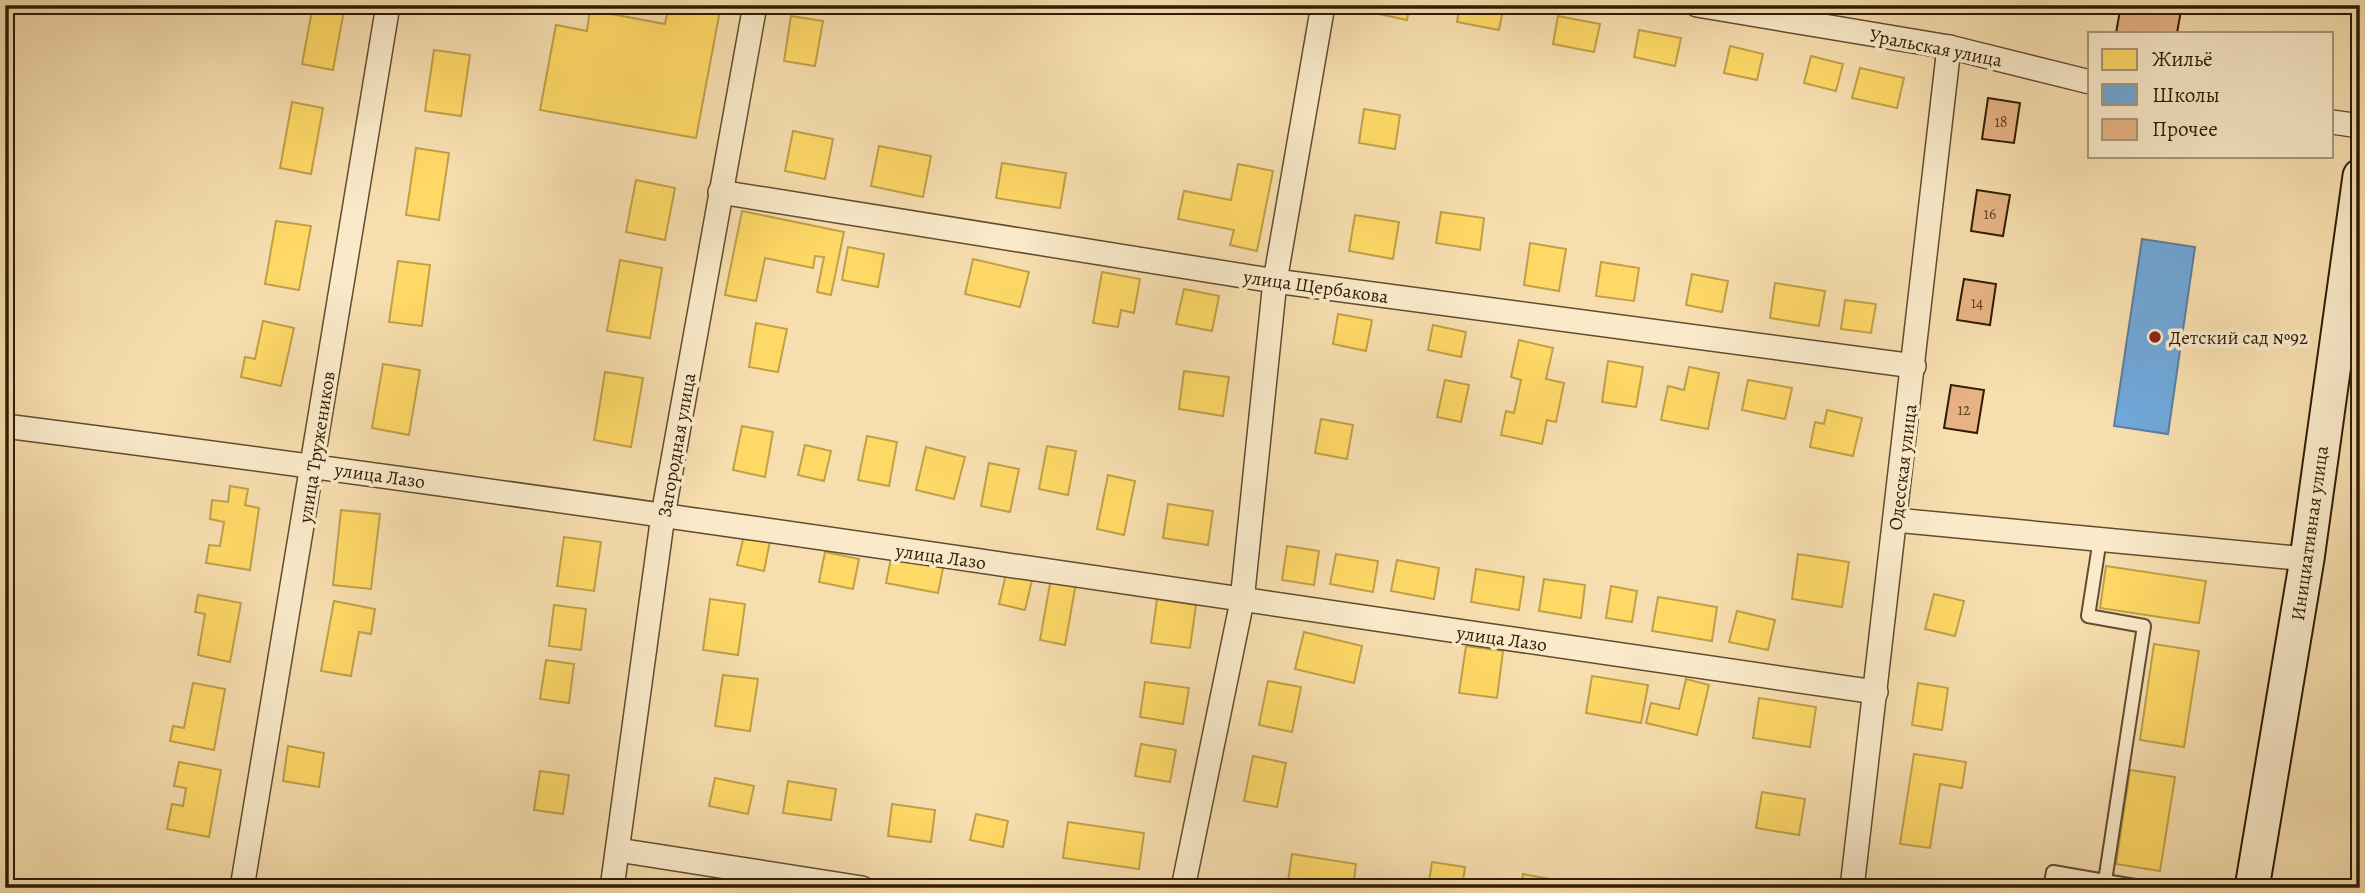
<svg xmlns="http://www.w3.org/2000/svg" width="2365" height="893" viewBox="0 0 2365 893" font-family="Alegreya,serif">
<rect width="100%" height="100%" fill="#f7deae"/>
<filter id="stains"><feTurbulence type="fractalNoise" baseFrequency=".00286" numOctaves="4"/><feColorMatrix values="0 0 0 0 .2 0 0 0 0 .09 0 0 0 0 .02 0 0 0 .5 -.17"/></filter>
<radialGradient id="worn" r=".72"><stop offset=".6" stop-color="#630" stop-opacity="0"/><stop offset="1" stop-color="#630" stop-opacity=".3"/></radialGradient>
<!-- homes -->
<g fill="#ffd966" stroke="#c1a048" stroke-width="2">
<path d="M313,5H345L333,70L302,64Z"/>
<path d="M438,5H475L473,13L438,7Z"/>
<path d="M669,5H721L696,138L540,110L556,25L587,31L590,10L665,24Z"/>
<path d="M1367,5H1410L1407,20L1365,11Z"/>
<path d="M1460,5H1504L1499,30L1457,22Z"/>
<path d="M791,16L823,21L815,66L784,61Z"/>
<path d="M1558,16L1600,24L1594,52L1553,44Z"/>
<path d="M1639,30L1681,38L1675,66L1634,57Z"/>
<path d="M1730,46L1763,54L1757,80L1724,73Z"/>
<path d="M434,50L470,55L461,116L425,111Z"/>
<path d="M1811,56L1843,64L1836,91L1804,83Z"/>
<path d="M1860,68L1904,78L1897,108L1852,98Z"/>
<path d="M292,102L323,108L311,174L280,168Z"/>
<path d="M1364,109L1400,115L1395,149L1359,143Z"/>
<path d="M793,131L833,139L825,179L785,171Z"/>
<path d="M879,146L931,156L923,197L871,186Z"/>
<path d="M416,148L449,153L439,220L406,215Z"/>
<path d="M1002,163L1066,173L1060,208L996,198Z"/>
<path d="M1238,164L1273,171L1257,251L1230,245L1234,230L1178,219L1184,191L1231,200Z"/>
<path d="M636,180L675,188L665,240L626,232Z"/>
<path d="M742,211L844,232L831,295L817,292L824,257L815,256L813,268L765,258L756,301L725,295Z"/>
<path d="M1441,212L1484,218L1480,250L1436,243Z"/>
<path d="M1355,215L1399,222L1393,259L1349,251Z"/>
<path d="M276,221L311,226L299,290L265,284Z"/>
<path d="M1530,243L1566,249L1559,291L1524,285Z"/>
<path d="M848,247L884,254L878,287L842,280Z"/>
<path d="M973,259L1029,272L1020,307L965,294Z"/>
<path d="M620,260L662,268L650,338L607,331Z"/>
<path d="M398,261L430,265L422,326L389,322Z"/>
<path d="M1601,262L1639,268L1634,301L1596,296Z"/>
<path d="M1102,272L1140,279L1134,313L1121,310L1118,327L1093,323Z"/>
<path d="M1692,274L1728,281L1722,312L1686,305Z"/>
<path d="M1775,283L1825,291L1819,326L1770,318Z"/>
<path d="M1184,289L1219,296L1212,331L1176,324Z"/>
<path d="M1845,300L1876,304L1871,333L1841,329Z"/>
<path d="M1338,314L1372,320L1366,351L1333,344Z"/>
<path d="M263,321L294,328L281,386L241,377L245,357L255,359Z"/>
<path d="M756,323L787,329L778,372L749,367Z"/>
<path d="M1433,325L1466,332L1461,357L1428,350Z"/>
<path d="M1519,340L1553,348L1546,379L1564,383L1556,422L1547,420L1542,444L1501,435L1506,411L1514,413L1521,380L1511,377Z"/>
<path d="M1608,361L1643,367L1636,407L1602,402Z"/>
<path d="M383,364L420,370L409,435L372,428Z"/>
<path d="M1689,367L1719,373L1708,429L1661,420L1668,386L1684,390Z"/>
<path d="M1184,371L1229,377L1223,416L1179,409Z"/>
<path d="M605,372L643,378L631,447L594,440Z"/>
<path d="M1445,380L1469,385L1461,422L1437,417Z"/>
<path d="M1748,380L1792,388L1785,419L1742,410Z"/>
<path d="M1827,410L1862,418L1853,456L1810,447L1815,422L1824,424Z"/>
<path d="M1321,419L1353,425L1347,459L1315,453Z"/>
<path d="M742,426L773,432L765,477L733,470Z"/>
<path d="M867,436L897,442L889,486L858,480Z"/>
<path d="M805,445L831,451L824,481L798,475Z"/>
<path d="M1047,446L1076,451L1068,495L1039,489Z"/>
<path d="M926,447L965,457L954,499L916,490Z"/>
<path d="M989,463L1019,469L1010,512L981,506Z"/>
<path d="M1108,475L1135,481L1124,535L1097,529Z"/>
<path d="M230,486L248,489L245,505L259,508L250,570L206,563L209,545L220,546L224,522L210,519L212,500L228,502Z"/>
<path d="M1168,504L1213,511L1208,545L1163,538Z"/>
<path d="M341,510L380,514L371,589L333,585Z"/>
<path d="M744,535L770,541L764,571L737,565Z"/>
<path d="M564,537L601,542L594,591L557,586Z"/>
<path d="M1287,546L1319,551L1314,585L1282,580Z"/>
<path d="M825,552L859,559L853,589L819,582Z"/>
<path d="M892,553L944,563L938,593L886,583Z"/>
<path d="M1336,554L1378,561L1373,592L1330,584Z"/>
<path d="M1798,554L1849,562L1842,607L1792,599Z"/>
<path d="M1397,560L1439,568L1434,599L1391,591Z"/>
<path d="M2106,566L2206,581L2199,623L2100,608Z"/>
<path d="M1476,569L1524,577L1519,610L1471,602Z"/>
<path d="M1006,574L1032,580L1025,610L999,604Z"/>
<path d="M1051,578L1076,583L1065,645L1040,640Z"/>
<path d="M1544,579L1585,585L1581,618L1539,611Z"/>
<path d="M1611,586L1637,591L1632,622L1606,618Z"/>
<path d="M1934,594L1964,601L1955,636L1925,629Z"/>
<path d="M198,595L241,603L230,662L198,655L205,614L195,612Z"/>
<path d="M1658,597L1717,607L1712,641L1652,631Z"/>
<path d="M710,599L745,604L738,655L703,650Z"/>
<path d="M1157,599L1196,605L1190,648L1151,643Z"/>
<path d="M334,601L375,609L371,634L359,632L351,676L321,671Z"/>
<path d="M554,605L586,609L581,650L549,646Z"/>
<path d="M1737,611L1775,620L1768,650L1729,642Z"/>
<path d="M1304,632L1362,646L1354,683L1295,669Z"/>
<path d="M2154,644L2199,651L2184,747L2140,740Z"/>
<path d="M1466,646L1503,651L1497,698L1459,693Z"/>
<path d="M546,660L574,664L569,703L540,699Z"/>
<path d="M723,675L758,679L750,731L715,726Z"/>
<path d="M1592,676L1648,685L1641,723L1586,713Z"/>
<path d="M1686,679L1709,685L1697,735L1646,723L1651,703L1679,709Z"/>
<path d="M1268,681L1301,687L1292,732L1259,725Z"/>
<path d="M1145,682L1189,688L1183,724L1140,717Z"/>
<path d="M193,683L225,689L214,750L170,741L173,726L184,728Z"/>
<path d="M1918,683L1948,688L1942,730L1912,725Z"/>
<path d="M1759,698L1816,707L1810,747L1753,738Z"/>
<path d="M1141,744L1176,750L1170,782L1135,776Z"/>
<path d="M288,746L324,753L319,787L283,781Z"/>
<path d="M1914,754L1966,762L1962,788L1940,784L1930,848L1900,844Z"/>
<path d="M1253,756L1286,763L1277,807L1244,801Z"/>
<path d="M179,762L221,770L209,837L167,829L172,804L183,806L186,788L174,786Z"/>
<path d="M2130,770L2175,777L2160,871L2116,864Z"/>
<path d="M540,771L569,775L563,814L534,810Z"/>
<path d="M715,778L754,786L748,814L709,806Z"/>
<path d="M788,781L836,789L831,820L783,813Z"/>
<path d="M1762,792L1805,799L1799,835L1756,828Z"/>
<path d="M892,804L935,810L931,842L888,836Z"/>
<path d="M976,814L1008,821L1003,847L970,840Z"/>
<path d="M1068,822L1144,833L1139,869L1063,858Z"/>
<path d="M2360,839V888H2353Z"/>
<path d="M1292,854L1356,864L1353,888H1287Z"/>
<path d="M1432,862L1465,867L1462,888H1428Z"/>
<path d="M1523,874L1556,880L1555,888H1521Z"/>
<path d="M1605,881L1644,886V888H1604Z"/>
</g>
<!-- schools -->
<path fill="#6fa8dc" stroke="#5c7e9b" stroke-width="2" d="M2142,239L2195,247L2168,434L2114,426Z"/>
<!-- building -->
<g fill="#e7b384" stroke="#2f1c03" stroke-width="2">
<path d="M2121,5H2182L2177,33H2116Z"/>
<path d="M1988,98L2020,103L2014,143L1982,139Z"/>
<path d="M1977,190L2010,195L2003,236L1971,231Z"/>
<path d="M1964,279L1996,284L1990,325L1957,320Z"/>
<path d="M1951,385L1984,390L1977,433L1944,428Z"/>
</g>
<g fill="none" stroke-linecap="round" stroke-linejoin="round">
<!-- service casing -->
<g stroke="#614c2e" stroke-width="16">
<g id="service">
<path d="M2339,326L2360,330"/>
<path d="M2105,881L2147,888"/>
<path d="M2050,888L2053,872L2105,881L2144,626L2088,616L2100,539"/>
</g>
</g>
<!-- minor casing -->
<g stroke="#614c2e" stroke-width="26">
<g id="minor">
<path d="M1697,5L1949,47L2090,82"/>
<path d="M2332,122L2360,126"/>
<path d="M720,192L1275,281L1914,366"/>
<path d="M5,426C630,506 1252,602 1876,692"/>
<path d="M1895,520L2307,559"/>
<path d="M618,850L862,888"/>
<path d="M242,888L388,5"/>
<path d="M612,888L663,515L755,5"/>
<path d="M1183,888L1242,601L1275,281L1323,5"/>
<path d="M1852,888L1949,47"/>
</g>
</g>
<!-- secondary casing -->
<g stroke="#2f1c03" stroke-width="37">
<path id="secondary" d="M2252,888L2307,559L2360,176"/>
</g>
<!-- service -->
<use href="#service" stroke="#faeaca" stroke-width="12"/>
<!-- minor -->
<use href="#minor" stroke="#faeaca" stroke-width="23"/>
<!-- secondary -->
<use href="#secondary" stroke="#faeaca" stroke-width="33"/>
</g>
<!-- markers -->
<circle fill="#8f2418" stroke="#faeaca" stroke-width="2.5" cx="2155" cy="337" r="7"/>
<g text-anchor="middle" stroke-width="7" stroke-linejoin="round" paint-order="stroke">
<!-- number labels -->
<g font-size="16" fill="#5d4223">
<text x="2001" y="127">18</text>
<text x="1990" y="219">16</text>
<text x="1977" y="308">14</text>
<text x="1964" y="415">12</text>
</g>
<!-- street labels -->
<g font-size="19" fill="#2f1c03" stroke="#faeaca">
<text transform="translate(1936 47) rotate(11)" y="7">Уральская улица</text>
<text transform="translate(1316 286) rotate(8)" y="7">улица Щербакова</text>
<text transform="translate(676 445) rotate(-80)" y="7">Загородная улица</text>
<text transform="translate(316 447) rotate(-81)" y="7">улица Тружеников</text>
<text transform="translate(1902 467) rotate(-83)" y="7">Одесская улица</text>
<text transform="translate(380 475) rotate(8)" y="7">улица Лазо</text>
<text transform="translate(2309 533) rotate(-82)" y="7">Инициативная улица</text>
<text transform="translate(941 556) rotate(8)" y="7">улица Лазо</text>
<text transform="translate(1502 638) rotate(8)" y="7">улица Лазо</text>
</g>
<!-- poi labels -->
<g font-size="19" fill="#2f1c03" stroke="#faeaca" text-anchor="start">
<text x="2169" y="344">Детский сад №92</text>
</g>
</g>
<!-- margin -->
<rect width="2365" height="893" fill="none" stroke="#f7deae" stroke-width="28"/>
<rect x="7" y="7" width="2351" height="879" fill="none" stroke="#2f1c03" stroke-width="3.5"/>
<rect x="14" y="14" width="2337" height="865" fill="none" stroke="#2f1c03" stroke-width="2"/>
<!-- legend -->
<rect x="2088" y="32" width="245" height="126" fill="#faeaca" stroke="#a9987a" stroke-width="2"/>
<rect x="2102" y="49" width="35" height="21" fill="#ffd966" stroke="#a9987a" stroke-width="2"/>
<text x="2152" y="66" font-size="21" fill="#2f1c03">Жильё</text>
<rect x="2102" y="84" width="35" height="21" fill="#6fa8dc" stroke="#a9987a" stroke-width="2"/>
<text x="2152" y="102" font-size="21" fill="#2f1c03">Школы</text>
<rect x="2102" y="119" width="35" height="21" fill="#e7b384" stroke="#a9987a" stroke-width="2"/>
<text x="2152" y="136" font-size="21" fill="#2f1c03">Прочее</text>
<rect width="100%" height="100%" filter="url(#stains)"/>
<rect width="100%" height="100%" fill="url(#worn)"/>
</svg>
